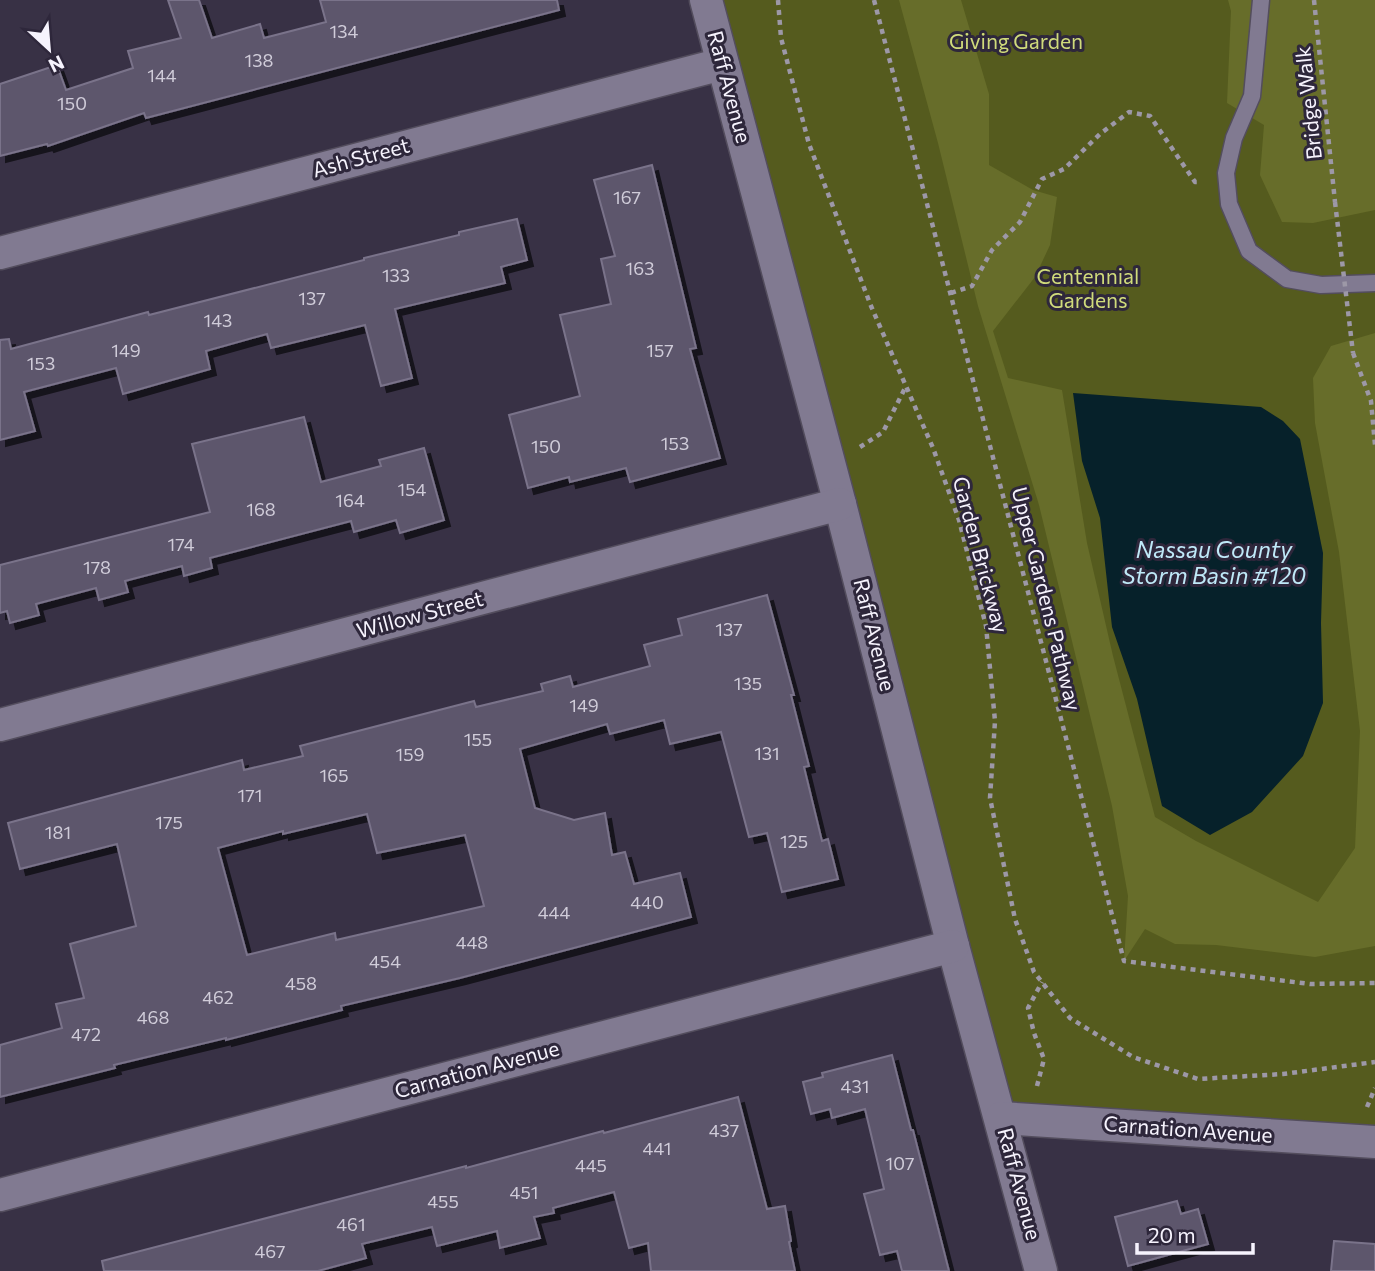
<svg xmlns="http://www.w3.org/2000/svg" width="1375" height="1271" viewBox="0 0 1375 1271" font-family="Commissioner,sans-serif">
<defs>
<filter id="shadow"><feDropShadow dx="6" dy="6" stdDeviation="0" flood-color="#0009"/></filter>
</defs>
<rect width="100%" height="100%" fill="#383145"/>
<!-- green -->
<path fill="#555b1e" d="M718,0H1375V1142L1001,1118Z"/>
<!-- forest -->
<g fill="#676d2a">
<path d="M899,0H961L989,94V165L1033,190L1057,197L1050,245L1035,277L993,331L1008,378L1062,390L1087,543L1113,656L1155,817L1196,841L1318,902L1355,848L1360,731L1339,552L1315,423L1313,378L1331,346L1375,333V946L1315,957L1216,945L1175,944L1145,929L1124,961L1128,896L1112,806L1039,505L978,306L938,143Z"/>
<path d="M1228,0H1375V210L1313,223L1282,222L1260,175L1264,125L1227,103L1231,11Z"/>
</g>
<!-- water -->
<path fill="#06212a" d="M1073,393L1261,407L1283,421L1300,439L1323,553L1321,623L1323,703L1303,756L1252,812L1210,835L1162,806L1137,699L1112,627L1100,518L1082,461Z"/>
<!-- building -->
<g fill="#5d566c" stroke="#7a738a" stroke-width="2" fill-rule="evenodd" filter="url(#shadow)">
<path d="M168,0H199L212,38L260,24L264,38L326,22L320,0H557L559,10L146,118L144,113L48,146L47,144L0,156V84L57,65L66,90L133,68L128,51L181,38Z"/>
<path d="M652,165L696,348L690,349L720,458L630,482L626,468L570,482L569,477L528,488L509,415L580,396L560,315L611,304L601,259L615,256L594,180Z"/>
<path d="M517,219L527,260L501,267L505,283L395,309L412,378L381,386L365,325L271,348L267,334L206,351L210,369L123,394L116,368L24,392L35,431L0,440V340L9,339L11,349L148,312L149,315L364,260V258L459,235V232Z"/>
<path d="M304,417L321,482L381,466L379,460L424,448L444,520L400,533L396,520L354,532L351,521L210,558L212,568L184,576L182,566L125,581L128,592L99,600L96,588L36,604L39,615L10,623L7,611L0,613V565L210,512L192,444Z"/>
<path d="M767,595L794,695H791L809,766L804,767L822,841L828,839L838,879L782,892L767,833L749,837L721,732L670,744L664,720L610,734L607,724L520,749L535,808L574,820L605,813L612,855L625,852L634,884L680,873L691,917L460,978L341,1006L342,1010L226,1040V1038L114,1065L115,1068L0,1097V1045L62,1028L56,1004L84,998L70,944L136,926L117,844L20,869L8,823L242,760L244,770L303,756L300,746L474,701L476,707L543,691L541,684L570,676L573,687L650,666L644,645L682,635L678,619ZM367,814L377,853L465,835L484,906L336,940L335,933L247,955L218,848L283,831V834Z"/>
<path d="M892,1055L911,1130H913L949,1271H902L897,1251L880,1255L864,1194L884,1189L865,1109L832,1118L830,1109L811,1114L803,1082L823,1077L822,1073Z"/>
<path d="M738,1097L767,1209L785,1206L791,1241L789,1242L795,1271H651L648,1243L629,1248L614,1192L553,1208L554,1213L534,1217L540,1238L500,1248L497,1231L437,1246L432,1227L362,1244L366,1258L318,1271H104L102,1261L466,1166V1168L603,1131L604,1133Z"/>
<path d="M1177,1201L1181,1214L1198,1209L1208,1244L1128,1266L1115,1217Z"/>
<path d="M1334,1241L1375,1244V1271H1331Z"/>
</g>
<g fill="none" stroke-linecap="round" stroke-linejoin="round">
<!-- lane casing -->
<g stroke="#534d5d" stroke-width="19">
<path id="lane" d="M1261,0L1252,96L1234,138L1226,173L1229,204L1249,251L1287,279L1321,285L1375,283"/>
</g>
<!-- street casing -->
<g stroke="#534d5d" stroke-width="35">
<g id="street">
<path d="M706,0L840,504L953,946L1041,1271"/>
<path d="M0,253L722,64"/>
<path d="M0,725L840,504"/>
<path d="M1001,1118L1375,1142"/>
<path d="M0,1195L953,946"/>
</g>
</g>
<!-- path -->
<g stroke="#9d98a7" stroke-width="4.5" stroke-dasharray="5 5" stroke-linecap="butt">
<path d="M778,0L781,38L809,144L871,306L933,448L959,520L986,626L995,721L990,798L1015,919L1034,972L1070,1018L1133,1057L1198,1079L1283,1074L1375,1062"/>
<path d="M874,0L1124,961L1310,984L1375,983"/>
<path d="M1314,0L1335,202"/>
<path d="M951,293L972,286L992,250L1020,222L1042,179L1064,169L1100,134L1129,112L1150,116L1195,182H1199"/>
<path d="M1353,353L1371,401L1375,445"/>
<path d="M860,447L883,432L906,386"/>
<path d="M1037,1086L1044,1059L1034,1033L1028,1008L1042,982"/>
<path d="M1367,1107L1375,1088"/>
</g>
<!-- lane -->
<use href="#lane" stroke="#817a91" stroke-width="16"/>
<!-- street -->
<use href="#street" stroke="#817a91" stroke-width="32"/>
<!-- path-bridge -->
<path stroke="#9d98a7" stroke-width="4.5" stroke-dasharray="5 5" stroke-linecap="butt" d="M1335,202L1353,353"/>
</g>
<g text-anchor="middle" stroke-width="6" stroke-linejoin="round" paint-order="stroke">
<!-- number labels -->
<g font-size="18" fill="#d0ccd9">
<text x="344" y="38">134</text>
<text x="259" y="67">138</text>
<text x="162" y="82">144</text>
<text x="72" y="110">150</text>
<text x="627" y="204">167</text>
<text x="640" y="275">163</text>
<text x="396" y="282">133</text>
<text x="312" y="305">137</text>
<text x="218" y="327">143</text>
<text x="126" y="357">149</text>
<text x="660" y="357">157</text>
<text x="41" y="370">153</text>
<text x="675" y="450">153</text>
<text x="546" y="453">150</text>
<text x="412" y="496">154</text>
<text x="350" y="507">164</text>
<text x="261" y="516">168</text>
<text x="181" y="551">174</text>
<text x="97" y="574">178</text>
<text x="729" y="636">137</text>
<text x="748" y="690">135</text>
<text x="584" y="712">149</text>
<text x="478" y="746">155</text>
<text x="767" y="760">131</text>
<text x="410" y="761">159</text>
<text x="334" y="782">165</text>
<text x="250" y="802">171</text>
<text x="169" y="829">175</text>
<text x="58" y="839">181</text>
<text x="794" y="848">125</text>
<text x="647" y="909">440</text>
<text x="554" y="919">444</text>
<text x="472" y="949">448</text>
<text x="385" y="968">454</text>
<text x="301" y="990">458</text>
<text x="218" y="1004">462</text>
<text x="153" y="1024">468</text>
<text x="86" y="1041">472</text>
<text x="855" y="1093">431</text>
<text x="724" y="1137">437</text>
<text x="657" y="1155">441</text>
<text x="900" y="1170">107</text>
<text x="591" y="1172">445</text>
<text x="524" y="1199">451</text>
<text x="443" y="1208">455</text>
<text x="351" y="1231">461</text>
<text x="270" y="1258">467</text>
</g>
<!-- park labels -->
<g font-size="21" fill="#d0db7b" stroke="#2e273b">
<text x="1016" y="49">Giving Garden</text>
<text x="1088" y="284">Centennial<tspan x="1088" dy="24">Gardens</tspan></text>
</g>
<!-- street labels -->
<g font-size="21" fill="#f6f3fd" stroke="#2e273b">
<text transform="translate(729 87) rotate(75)" y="7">Raff Avenue</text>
<text transform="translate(1309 103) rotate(-96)" y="7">Bridge Walk</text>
<text transform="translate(361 158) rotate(-15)" y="7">Ash Street</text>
<text transform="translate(980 555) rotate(75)" y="7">Garden Brickway</text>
<text transform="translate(1046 599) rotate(76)" y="7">Upper Gardens Pathway</text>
<text transform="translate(420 615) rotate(-15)" y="7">Willow Street</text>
<text transform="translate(874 635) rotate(76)" y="7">Raff Avenue</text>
<text transform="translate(477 1070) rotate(-15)" y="7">Carnation Avenue</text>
<text transform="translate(1188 1130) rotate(4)" y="7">Carnation Avenue</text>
<text transform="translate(1019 1184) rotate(75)" y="7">Raff Avenue</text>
</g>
<!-- water labels -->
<g font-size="23" font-style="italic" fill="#bfe9f8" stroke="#2e273b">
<text x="1214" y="558">Nassau County<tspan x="1214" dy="26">Storm Basin #120</tspan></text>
</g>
</g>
<!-- north arrow -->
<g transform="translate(49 49) rotate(154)" stroke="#2e273b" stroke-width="5" paint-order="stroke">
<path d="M0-5L12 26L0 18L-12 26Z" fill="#f6f3fd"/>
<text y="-10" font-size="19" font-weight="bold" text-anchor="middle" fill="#f6f3fd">N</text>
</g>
<!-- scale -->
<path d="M1137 1243v10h116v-10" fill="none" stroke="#f6f3fd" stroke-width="3.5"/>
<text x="1148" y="1243" font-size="21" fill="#f6f3fd" stroke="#2e273b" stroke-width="5" paint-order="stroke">20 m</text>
</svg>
